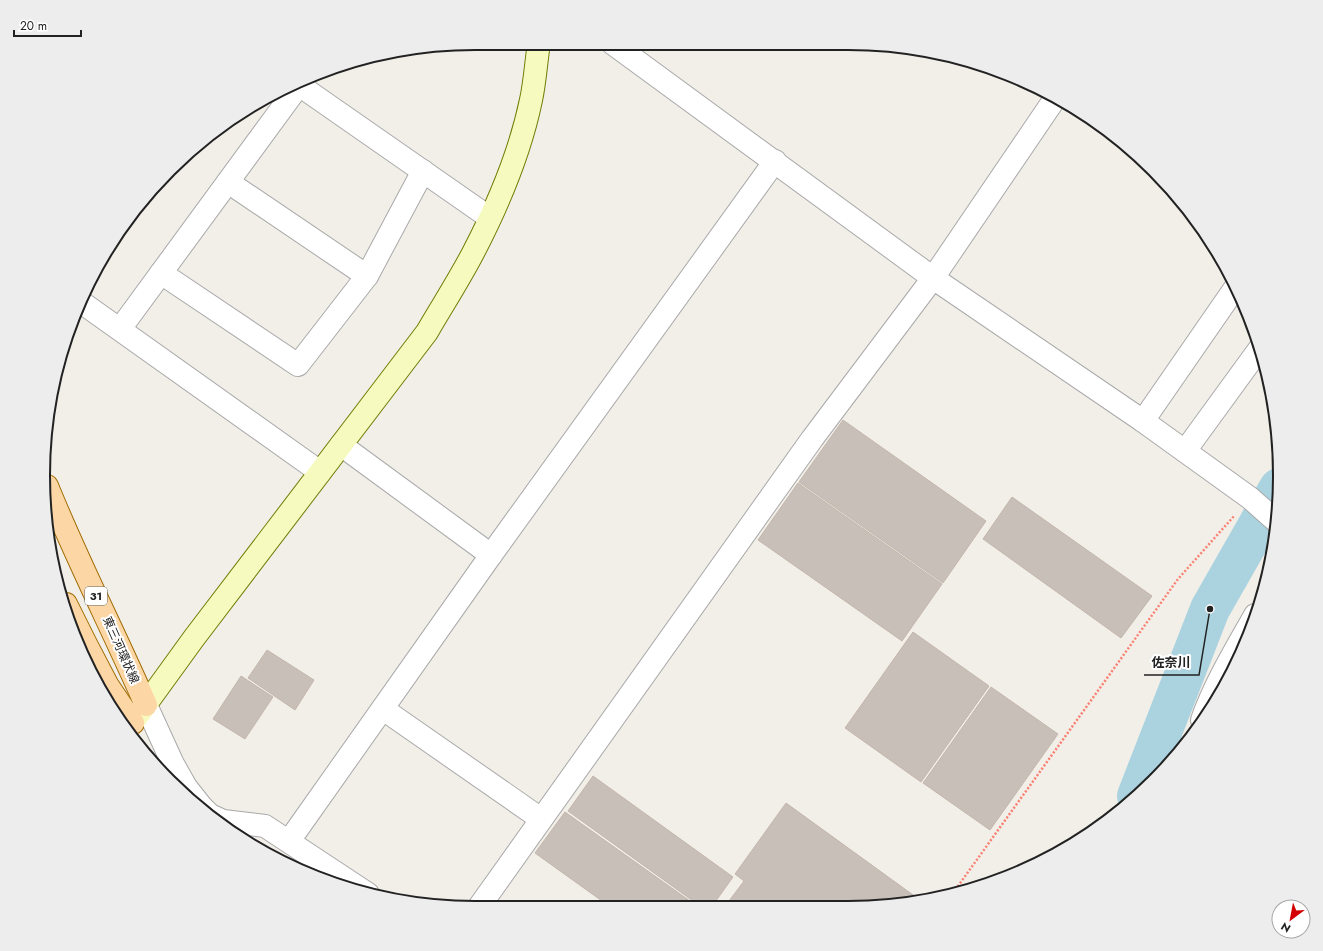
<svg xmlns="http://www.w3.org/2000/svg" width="1323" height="951" viewBox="0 0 1323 951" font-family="Jost,'Noto Sans JP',sans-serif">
<rect width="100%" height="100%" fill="#f2efe9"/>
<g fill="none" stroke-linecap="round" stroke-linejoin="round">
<!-- river -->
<path stroke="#aad3df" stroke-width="40" d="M1137,796L1210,609L1279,488"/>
</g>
<!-- building -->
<g fill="#c7bfb8" stroke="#c4b6ab">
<path d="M843,420L986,521L943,583L799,482Z"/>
<path d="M798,483L942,584L902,641L758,540Z"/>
<path d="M1012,497L1152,596L1121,638L983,539Z"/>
<path d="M913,632L989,686L921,782L845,728Z"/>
<path d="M267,650L314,680L295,710L248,678Z"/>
<path d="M241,676L273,697L245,739L213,719Z"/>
<path d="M991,687L1058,734L990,830L923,783Z"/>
<path d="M593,776L733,877L713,905L700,906L568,811Z"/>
<path d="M786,803L920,900L904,904L726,905L744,881L735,874Z"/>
<path d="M565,812L697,906H609L535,853Z"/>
</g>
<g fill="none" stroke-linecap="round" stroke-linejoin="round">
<!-- street casing -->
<g stroke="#a9a9a9" stroke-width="24">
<g id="street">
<path d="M612,43L933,278L1143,421L1250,498L1276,521"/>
<path d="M228,182L367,276"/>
<path d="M161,273L298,365L367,276L423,171"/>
<path d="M81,302L320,472"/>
<path d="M120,329L299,85L490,218"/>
<path d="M1143,421L1235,288"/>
<path d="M341,445L491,555"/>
<path d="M1185,451L1260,348"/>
<path d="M146,705L173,764L186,787L201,806L210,815L223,821L265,826L368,894"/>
<path d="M383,709L541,819"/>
<path d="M1202,720C1215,683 1236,649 1255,615"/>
<path d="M289,841L491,555L775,161"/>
<path d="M479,907L812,439L933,278L1056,97"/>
</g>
</g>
<!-- secondary casing -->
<g stroke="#707d05" stroke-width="24">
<path id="secondary" d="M136,718L194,638L427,332C442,306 459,280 473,253C498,205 520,153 531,100C535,82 536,62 539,43"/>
</g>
<!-- primary casing -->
<g stroke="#a06b00" stroke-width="24">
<g id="primary">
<path d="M47,486C77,560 114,632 146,705"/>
<path d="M66,604L86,644L108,686L133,723"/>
</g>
</g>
<!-- path -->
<path stroke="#fa8072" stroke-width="2.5" stroke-dasharray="2 2" stroke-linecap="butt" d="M953,893L1178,579L1235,515"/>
<!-- street -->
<use href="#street" stroke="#fff" stroke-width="22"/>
<!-- secondary -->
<use href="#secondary" stroke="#f7fabf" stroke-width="22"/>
<!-- primary -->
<use href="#primary" stroke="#fcd6a4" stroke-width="22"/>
</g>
<g text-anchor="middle" stroke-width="4" stroke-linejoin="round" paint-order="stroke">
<!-- shield labels -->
<rect fill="#fff" stroke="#646464" stroke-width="1" x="85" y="587" width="22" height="18" rx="3"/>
<g font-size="11" font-weight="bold" fill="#222">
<text x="96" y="600">31</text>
</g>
<!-- street labels -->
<g font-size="12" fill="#222" stroke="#fff">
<text transform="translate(121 650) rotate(66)" y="4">東三河環状線</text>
</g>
</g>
<!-- crop -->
<path d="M0 0H1323V951H0ZM475 50H848A425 425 0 0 1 1273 475V476A425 425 0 0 1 848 901H475A425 425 0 0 1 50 476V475A425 425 0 0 1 475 50Z" fill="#ededed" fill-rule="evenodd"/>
<path fill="none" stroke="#222" stroke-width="2" d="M475 50H848A425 425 0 0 1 1273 475V476A425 425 0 0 1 848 901H475A425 425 0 0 1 50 476V475A425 425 0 0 1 475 50Z"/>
<!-- callouts -->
<path fill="none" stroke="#222" stroke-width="1.5" d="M1210 609L1199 675H1144"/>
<circle fill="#222" stroke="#fff" stroke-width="1.5" cx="1210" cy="609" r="4"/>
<g font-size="13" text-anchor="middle" font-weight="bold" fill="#222" stroke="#fff" stroke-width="4" stroke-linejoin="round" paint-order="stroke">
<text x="1171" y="667">佐奈川</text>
</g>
<!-- north arrow -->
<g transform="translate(1291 919) rotate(212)"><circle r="19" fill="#ffffff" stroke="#a7a7a7"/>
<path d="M0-3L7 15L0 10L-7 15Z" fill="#d40000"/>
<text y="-6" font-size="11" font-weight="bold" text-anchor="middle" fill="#222222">N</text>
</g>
<!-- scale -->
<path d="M14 30v6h67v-6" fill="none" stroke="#222222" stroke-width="2"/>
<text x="20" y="30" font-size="12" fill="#222222" stroke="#ffffff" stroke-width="3" paint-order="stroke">20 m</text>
</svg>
